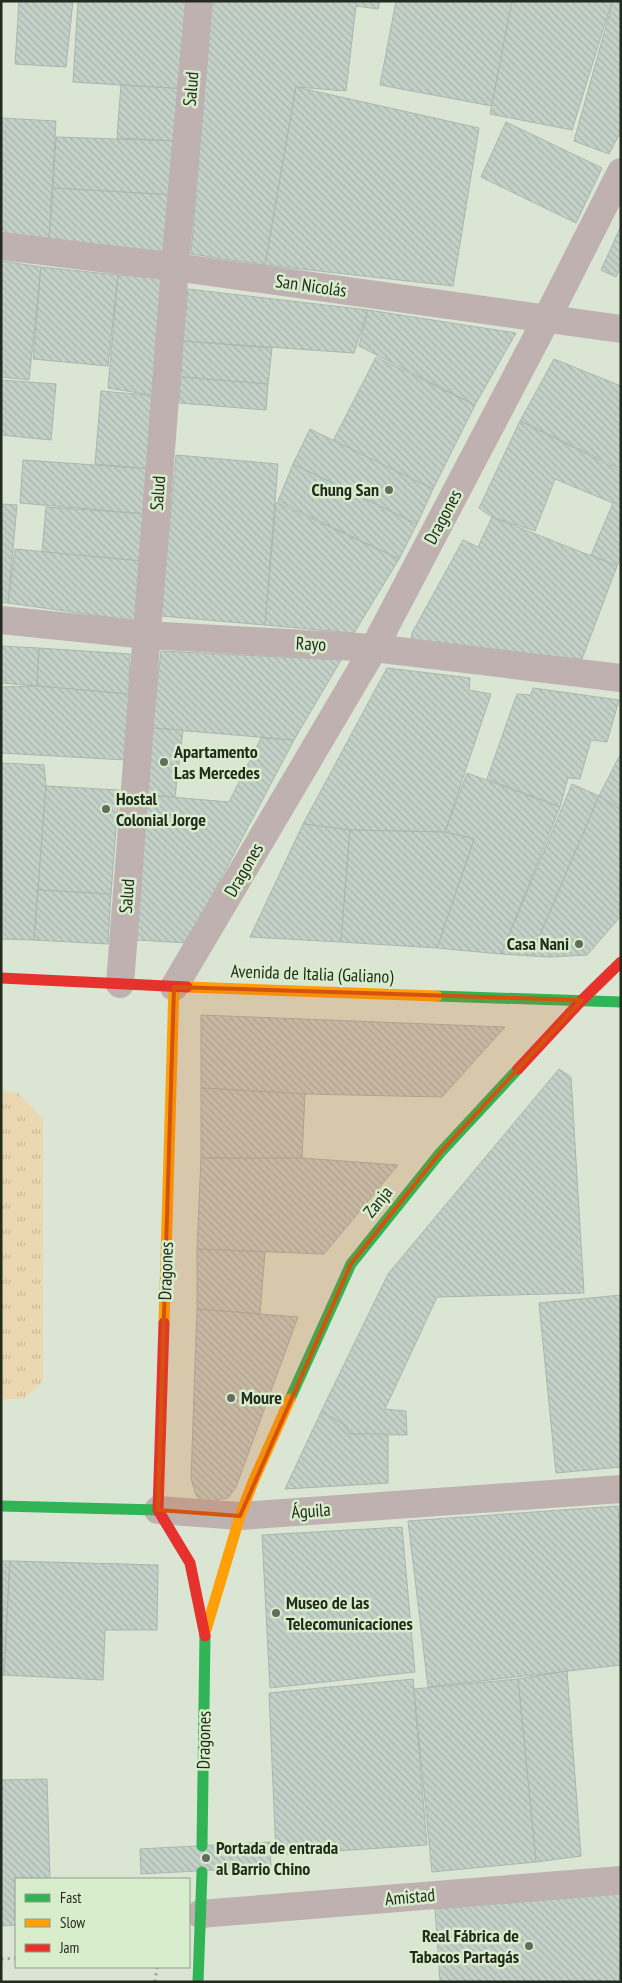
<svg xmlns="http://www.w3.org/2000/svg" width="622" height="1983" viewBox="0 0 622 1983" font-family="'PT Sans Narrow',sans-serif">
<defs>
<pattern id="park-tufts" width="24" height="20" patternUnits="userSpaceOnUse" patternTransform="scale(1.25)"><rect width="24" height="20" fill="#ebd8b0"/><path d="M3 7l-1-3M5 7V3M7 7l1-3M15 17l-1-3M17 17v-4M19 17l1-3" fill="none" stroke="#c9ba97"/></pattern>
<pattern id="building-back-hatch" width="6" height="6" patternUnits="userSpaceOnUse" patternTransform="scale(1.25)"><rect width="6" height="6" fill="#c3d1c9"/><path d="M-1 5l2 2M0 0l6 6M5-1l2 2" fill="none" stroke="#a7b4ac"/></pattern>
</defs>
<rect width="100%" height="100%" fill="#dae5d3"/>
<!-- park -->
<path fill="url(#park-tufts)" d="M1,1091L18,1093L43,1119V1381L24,1399H1Z"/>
<!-- building -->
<g fill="url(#building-back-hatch)" stroke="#a9b7af">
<path d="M19,1H73L66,67L15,64Z"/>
<path d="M78,1H191L186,89L73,82Z"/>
<path d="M212,1H380L378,9L356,6L346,91L296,87L265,265L191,254Z"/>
<path d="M396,1H512L492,106L380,85Z"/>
<path d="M512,1H612L572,130L490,114Z"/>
<path d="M613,1H621V131L609,154L574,141Z"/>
<path d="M121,85L186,89L179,141L117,138Z"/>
<path d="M296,87L479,128L453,286L265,265Z"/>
<path d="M1,118L56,121L49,240L1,235Z"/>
<path d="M506,122L602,168L576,223L481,177Z"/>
<path d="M56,137L179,141L175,195L53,188Z"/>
<path d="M53,188L175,195L167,252L49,240Z"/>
<path d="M621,226V266L616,277L601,270Z"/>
<path d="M1,261L41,267L29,380L1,377Z"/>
<path d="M41,267L118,275L108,366L33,359Z"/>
<path d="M118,275L168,279L158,396L108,388Z"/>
<path d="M188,289L368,310L354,353L183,341Z"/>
<path d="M368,310L516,333L475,405L359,346Z"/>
<path d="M183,341L272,348L268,384L181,377Z"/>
<path d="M376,357L475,405L433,489L333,441Z"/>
<path d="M554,359L621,386V469L520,421Z"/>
<path d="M181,377L268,384L266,410L179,403Z"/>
<path d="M1,380L56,384L51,440L1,435Z"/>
<path d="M101,391L158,396L152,469L95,464Z"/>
<path d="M520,421L621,471V557L617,566L591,555L613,503L555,479L535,531L492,517L479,508Z"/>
<path d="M310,429L433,489L417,524L293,464Z"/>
<path d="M176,455L278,464L265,625L161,616Z"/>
<path d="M23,460L152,469L148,514L20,503Z"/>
<path d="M293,464L417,524L399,559L278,501Z"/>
<path d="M276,502L399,559L354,633L265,625Z"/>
<path d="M1,504L17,505L8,603L1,602Z"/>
<path d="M46,507L148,514L142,561L42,552Z"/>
<path d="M492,517L617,566L582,659L417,645L413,643L411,639L412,633L463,540L478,547Z"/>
<path d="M15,549L142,561L137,621L8,603Z"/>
<path d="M1,646L39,648L37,686L1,683Z"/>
<path d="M39,648L130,654L129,694L37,686Z"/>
<path d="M161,651L341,660L294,740L152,728Z"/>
<path d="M387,668L470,678L469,690L491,694L445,832L350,830L303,824Z"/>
<path d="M37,686L129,694L125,760L1,753V687Z"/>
<path d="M533,688L619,700L607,742L591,740L580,779L568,778L560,807L487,779L517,694L531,695Z"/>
<path d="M152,728L183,730L175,797L147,795Z"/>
<path d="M261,738L294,740L187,943L137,940L147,795L229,802Z"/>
<path d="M621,753V810L599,796Z"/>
<path d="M1,763L44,765L46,786L34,940L1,939Z"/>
<path d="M467,773L560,807L501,954L437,948L474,839L445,832Z"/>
<path d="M572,784L599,796L531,956L501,954Z"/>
<path d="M46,786L119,790L111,894L38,890Z"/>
<path d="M599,796L621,810V916L587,955L549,957L531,956Z"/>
<path d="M303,824L350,830L341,942L250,937Z"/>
<path d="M350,830L445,832L474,839L437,948L341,942Z"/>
<path d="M38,890L111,894L108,944L34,940Z"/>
<path d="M201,1015L505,1027L442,1097L305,1094L201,1088Z"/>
<path d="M559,1069L571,1077L584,1293L437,1297L385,1409L406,1411L407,1435L350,1434L342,1423L321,1412L388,1274Z"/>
<path d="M201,1088L305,1094L302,1158H201Z"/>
<path d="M201,1158H302L398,1165L324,1254L197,1249Z"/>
<path d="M197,1249L265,1252L260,1314L197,1309Z"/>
<path d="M621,1295V1467L556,1473L539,1303Z"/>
<path d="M197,1309L298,1317L236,1487L228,1498L202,1502L196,1495L191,1479Z"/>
<path d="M321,1412L342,1423L350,1434H388V1483L285,1489Z"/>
<path d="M618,1506L621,1543V1665L428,1687L408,1521Z"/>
<path d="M402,1527L415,1672L270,1688L262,1535Z"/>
<path d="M1,1561H10L4,1675H1Z"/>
<path d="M10,1561L158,1565L157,1630H105L103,1680L4,1675Z"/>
<path d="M567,1671L581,1856L536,1862L518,1679Z"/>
<path d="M413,1679L427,1845L276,1855L269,1693Z"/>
<path d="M518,1679L536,1862L432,1872L414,1689Z"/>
<path d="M47,1779L50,1879H16V1925L1,1926V1780Z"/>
<path d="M270,1842L271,1867L141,1874L140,1849Z"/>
<path d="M621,1894V1982H440L435,1909Z"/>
</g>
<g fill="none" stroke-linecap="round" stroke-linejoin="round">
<!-- path -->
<g stroke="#aca6a1" stroke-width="3" stroke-dasharray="2.5 4" stroke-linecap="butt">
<path d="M1,1959L16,1958"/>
<path d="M155,1982L157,1967"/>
</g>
<!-- street -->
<g stroke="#bfb1b0" stroke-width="28">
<path d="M1,246L175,267L621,329"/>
<path d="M1,620L147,635L374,648L621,678"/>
<path d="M120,984L175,267L199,1"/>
<path d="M174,987L374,648L547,318L621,172"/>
<path d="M158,1510L240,1516L621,1489"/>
<path d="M200,1914L621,1880"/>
</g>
<!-- fast -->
<g stroke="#30b455" stroke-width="11">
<path d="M437,996L621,1002"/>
<path d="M290,1399L351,1264L440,1153L518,1069"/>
<path d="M1,1506L158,1510"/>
<path d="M202,1846L205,1636"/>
<path d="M198,1982L202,1872"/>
</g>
<!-- slow -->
<g stroke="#ff9f0a" stroke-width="11">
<path d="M187,987L437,996"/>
<path d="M164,1323L174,987"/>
<path d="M206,1630L240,1516L253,1482L290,1399"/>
</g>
<!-- jam -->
<g stroke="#e5322d" stroke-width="11">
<path d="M1,978L187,987"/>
<path d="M518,1069L582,1000L621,962"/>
<path d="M164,1323L158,1510L190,1563L205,1636"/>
</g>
</g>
<!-- marked area -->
<path fill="#d4540e" fill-opacity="0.2" stroke="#d4540e" stroke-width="4" stroke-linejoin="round" d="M174,987L582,1000L440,1153L351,1264L240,1516L158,1510Z"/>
<!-- markers -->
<g fill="#636c5d" stroke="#d8edcb" stroke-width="2">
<circle cx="389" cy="490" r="5"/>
<circle cx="164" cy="762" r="5"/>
<circle cx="106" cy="809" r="5"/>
<circle cx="579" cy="944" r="5"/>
<circle cx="231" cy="1398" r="5"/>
<circle cx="276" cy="1613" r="5"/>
<circle cx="206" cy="1858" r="5"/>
<circle cx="529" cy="1946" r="5"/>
</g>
<g text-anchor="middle" stroke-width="5" stroke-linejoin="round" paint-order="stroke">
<!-- street labels -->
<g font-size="18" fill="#232b1e" stroke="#d8edcb">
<text transform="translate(191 89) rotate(-85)" y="6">Salud</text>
<text transform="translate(311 286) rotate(8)" y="6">San Nicolás</text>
<text transform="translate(158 493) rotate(-86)" y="6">Salud</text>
<text transform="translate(443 517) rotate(-62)" y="6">Dragones</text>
<text transform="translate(311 644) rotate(3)" y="6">Rayo</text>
<text transform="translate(244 870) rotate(-60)" y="6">Dragones</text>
<text transform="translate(127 896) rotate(-86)" y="6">Salud</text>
<text transform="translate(312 974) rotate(2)" y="6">Avenida de Italia (Galiano)</text>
<text transform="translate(378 1202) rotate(-51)" y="6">Zanja</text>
<text transform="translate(166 1271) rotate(-88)" y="6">Dragones</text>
<text transform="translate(311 1511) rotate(-4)" y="6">Águila</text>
<text transform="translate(204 1740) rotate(-89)" y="6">Dragones</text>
<text transform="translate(410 1897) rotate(-5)" y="6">Amistad</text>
</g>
<!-- poi labels -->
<g font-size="18" font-weight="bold" fill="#232b1e" stroke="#d8edcb" text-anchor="start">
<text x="379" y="496" text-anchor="end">Chung San</text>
<text x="174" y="758">Apartamento<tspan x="174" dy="21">Las Mercedes</tspan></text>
<text x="116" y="805">Hostal<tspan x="116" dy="21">Colonial Jorge</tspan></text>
<text x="569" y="950" text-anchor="end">Casa Nani</text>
<text x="241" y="1404">Moure</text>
<text x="286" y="1609">Museo de las<tspan x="286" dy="21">Telecomunicaciones</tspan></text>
<text x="216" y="1854">Portada de entrada<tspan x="216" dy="21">al Barrio Chino</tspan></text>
<text x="519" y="1942" text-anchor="end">Real Fábrica de<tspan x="519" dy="21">Tabacos Partagás</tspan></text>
</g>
</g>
<!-- border -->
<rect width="622" height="1983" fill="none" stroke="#232b1e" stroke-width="5"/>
<!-- legend -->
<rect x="15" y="1878" width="175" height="90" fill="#d8edcb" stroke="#909f86"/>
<rect x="25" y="1894" width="25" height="8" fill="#30b455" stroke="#909f86"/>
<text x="60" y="1903" font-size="15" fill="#232b1e">Fast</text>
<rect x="25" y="1919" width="25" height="8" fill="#ff9f0a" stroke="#909f86"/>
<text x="60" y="1928" font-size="15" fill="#232b1e">Slow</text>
<rect x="25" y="1944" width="25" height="8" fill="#e5322d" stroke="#909f86"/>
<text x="60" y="1953" font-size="15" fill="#232b1e">Jam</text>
</svg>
